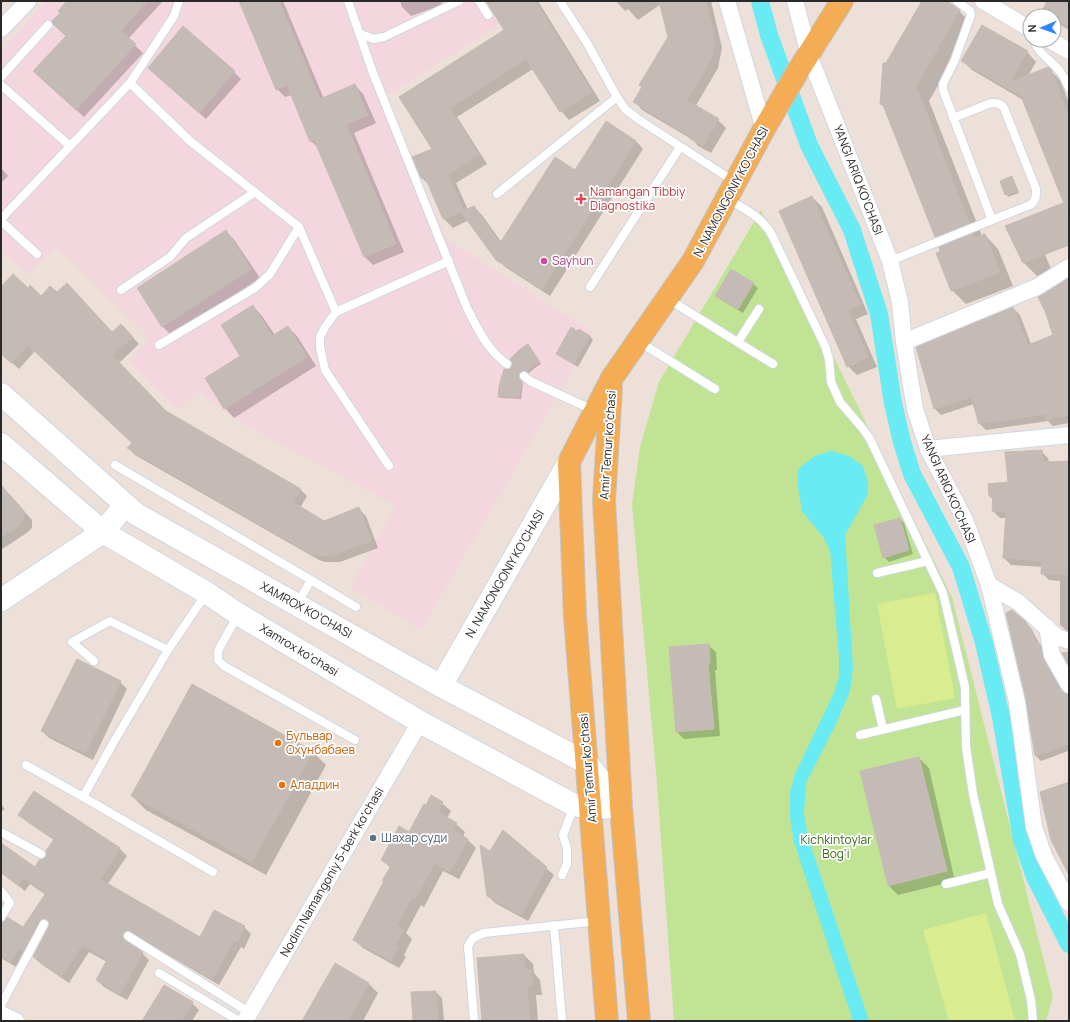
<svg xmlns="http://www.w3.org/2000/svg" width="1070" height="1022" viewBox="0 0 1070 1022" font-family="Manrope,sans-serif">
<rect width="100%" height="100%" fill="#ece0d9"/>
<!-- medical -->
<path fill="#f3d6de" d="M46,1H537L385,97L446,239L594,333L421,630L350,587L396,506L236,420L198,391L177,410L128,361L149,338L56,246L28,275L1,251V51Z"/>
<!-- green -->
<path fill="#c1e494" d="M761,210L952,597L1053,997L1046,1021H674L657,784L632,504L640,447L659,382Z"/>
<!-- pitch -->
<g fill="#d9ec8f">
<path d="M935,593L955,698L897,709L877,604Z"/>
<path d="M986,913L1015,1021H949L923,930Z"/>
</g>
<!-- water -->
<path fill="#68ebf2" d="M831,451L849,456L863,466L868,482L867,496L845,535L853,668L850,691L836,724L806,783L804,814L808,837L869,1021H853L794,842L790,818V792L795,774L834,693L839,677V658L830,551L824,538L802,511L797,480L799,468L815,456Z"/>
<!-- shadow -->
<g fill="#0003">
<path d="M68,1H163L128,39L143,53L84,117L43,80L67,36L61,13Z"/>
<path d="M240,1H283L324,99L355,85L363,94L376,123L354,133L404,252L373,265L365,257L320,150L311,141L292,95L285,97L277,89Z"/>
<path d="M400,1H441L442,5L411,16L402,7Z"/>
<path d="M486,1H538L600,101L569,120L561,111L533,69L457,117L487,164L456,183L468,210L474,207L482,215L502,243L576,171L607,123L636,141L643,149L550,296L505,267L497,259L469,220L453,228L444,219L430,186L422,178L414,157L434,149L401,97L505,30Z"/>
<path d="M616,1H711L722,48L718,68L695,107L718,120L726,128L711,153L698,146L693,140L642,110L635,102L669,37L661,4L638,20L628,9L625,11Z"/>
<path d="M923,1H943L959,11L973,25L929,101L982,236L985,235L998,249L1013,286L966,304L952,290L941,252L945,246L935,237L886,109L881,104L887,64Z"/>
<path d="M1049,1H1069V30L1054,21V16H1048L1043,11Z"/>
<path d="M1027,52L1036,62L1028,76L1048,68L1060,80L1069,103V208L1023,100L972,70L963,61Z"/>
<path d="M234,72L241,79L206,119L156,75Z"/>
<path d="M1,168L8,176L1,183Z"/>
<path d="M1012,178L1019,193L1008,197L1001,182Z"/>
<path d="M812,197L822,207L868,314L856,319L877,367L857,375L848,366Z"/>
<path d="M226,231L235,241L260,278L172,336L163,327L138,289Z"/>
<path d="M1036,234L1052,271L1037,276L1023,262Z"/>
<path d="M1069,279V423L1053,426L1048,421L986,430L980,424L974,404L941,415L935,409L1013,308L1020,315L1031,344L1054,336Z"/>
<path d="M753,284L758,288L743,313L721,300L716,295Z"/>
<path d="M1,289H28L112,333L128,332L139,344L119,363L166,413L300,489L307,496L300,508L324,522L359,509L366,516L378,548L340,562H325L319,560L135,455L128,448L133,443L35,351L19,369L1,353Z"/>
<path d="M253,306L262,316L275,335L288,327L297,336L316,366L234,418L225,408L206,378L242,356Z"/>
<path d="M590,336L593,340L578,367L561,357L557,354Z"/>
<path d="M530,347L541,364L536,367L529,373L525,372L521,375L520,380L523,384L521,399L501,398L499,396L509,370Z"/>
<path d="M1041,451L1048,458L1049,463L1069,462V631H1067L1060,625V581L1049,580L1042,573V567L1011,565L1004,558L1007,518H1000L993,511V500L990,496L1009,483Z"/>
<path d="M1,496L14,500L32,520V528L28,532L1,550Z"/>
<path d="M900,519L904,523L913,554L889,562L884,557Z"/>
<path d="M1026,623L1031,628L1040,645L1045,650L1048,666L1065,694L1069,695V752L1068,751L1041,761L1036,756L1027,700Z"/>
<path d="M708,645L716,652L717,670H715L720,736L684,739L677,732Z"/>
<path d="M120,682L127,689L93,760L49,738L42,731Z"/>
<path d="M312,751L326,765L266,875L146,810L132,796Z"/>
<path d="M919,758L929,768L955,881L898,895L888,885Z"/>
<path d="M35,792L120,849L127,856L107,885L201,938L244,927L251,934L244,949L241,947L219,985L139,938H132L129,944L142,953L149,960L127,1000L104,987L97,980L107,962L89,952L69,983L41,964L34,957L51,925L46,928L18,968L1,958V924L24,928L46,895L30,884L25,891L1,873V847L35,869L47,858L54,840L27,822L20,815Z"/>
<path d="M442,803L451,811L447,818L456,824L465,832L463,837L467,839L476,848L459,879L443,871L424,907L421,905L406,933L412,939L404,955L406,957L399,968L363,948L354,940L385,882L391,868L382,860Z"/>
<path d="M1,804L5,809L1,812Z"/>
<path d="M503,832L554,875L528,921L495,903L488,896Z"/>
<path d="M524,955L533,964L534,973L540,980L542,995H536L538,1021H483Z"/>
<path d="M335,965L369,984L378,993L363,1021H304Z"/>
<path d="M436,992L442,998L444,1021H414Z"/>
<path d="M192,1003L199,1010L192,1021H143Z"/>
</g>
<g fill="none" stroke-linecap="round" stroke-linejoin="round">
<!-- canal -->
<path stroke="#68ebf2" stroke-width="18" d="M760,1L769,35L809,145L852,230L879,314L893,403L902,442L912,474L961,567L984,643L1001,717L1022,840L1035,877L1069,944"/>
</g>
<!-- building -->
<g fill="#c4bab6" stroke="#c7bcb3">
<path d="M67,1H147L121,31L136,44L76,110L33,71L66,36L53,24L52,21L60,13L58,11Z"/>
<path d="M239,1H279L320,99L355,84L368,115L346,124L396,244L364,257L314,140L310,142L287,85L276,90Z"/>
<path d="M486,1H535L592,92L560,112L526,59L450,108L479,155L448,175L464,211L443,219L425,177L421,178L412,157L432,149L399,97L504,30Z"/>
<path d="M659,1H706L715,40L711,60L687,100L719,119L703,146L689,138L690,137L633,102L642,87L639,85L668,37Z"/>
<path d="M922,1H947L960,10L916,86L969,223L935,237L883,105L880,104L883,63H886Z"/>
<path d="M1047,1H1069V27L1054,18V16H1050L1042,11Z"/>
<path d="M982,25L1028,51L1009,83L1048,67L1051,69L1069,117V216L1021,96L961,61Z"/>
<path d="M183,26L235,71L199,113L148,68Z"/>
<path d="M606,121L636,141L542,289L496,260L461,212L474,206L500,243L555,157L575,170Z"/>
<path d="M1012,176L1018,191L1005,195L1000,181Z"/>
<path d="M812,196L860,304L848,310L868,357L847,367L779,211Z"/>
<path d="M1063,203L1069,219V245L1023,263L1005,226Z"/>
<path d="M226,230L251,269L162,327L137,288Z"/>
<path d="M973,234L975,238L985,234L1000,272L951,291L936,253L940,252L939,247Z"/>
<path d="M731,269L754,283L738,309L715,296Z"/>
<path d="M13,274L28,288L30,285L41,296L50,286L57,292L67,283L112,332L121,324L133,337L112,355L166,411L301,489L293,502L324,521L359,507L371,541L333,555L317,556L311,554L127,448L132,443L28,345L11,363L1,354V287Z"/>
<path d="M1069,278V415L1046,420L1045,414L979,424L971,397L934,409L916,347L1013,307L1028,345L1053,335L1045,311L1038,297Z"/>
<path d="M253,305L272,336L288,326L307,357L224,409L205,378L240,356L221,325Z"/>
<path d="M571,327L577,331L579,329L590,336L574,364L556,354Z"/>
<path d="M528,344L540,362L534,365L527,372L522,371L520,373L519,378L522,381L519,397H498L499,386L504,369H509L511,368L512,364L510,359L519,350Z"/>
<path d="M1042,450L1043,462L1069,461V575L1041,574L1042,561L1003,558L1006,512L992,511L993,497L989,496L988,484L1008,482L1005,452Z"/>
<path d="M1,485L24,511V519L20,525L1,538Z"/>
<path d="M900,518L909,550L883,558L874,525Z"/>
<path d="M1012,610L1026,622L1038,645L1040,644L1044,660L1061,690L1065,693L1069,694V744L1035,756L1026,700L1006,613Z"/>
<path d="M709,644L710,663H708L714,729L676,732L669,647Z"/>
<path d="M1069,652V666L1062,653Z"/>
<path d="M77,659L121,681L85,753L41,731Z"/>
<path d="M192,684L313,751L252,862L131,796Z"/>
<path d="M919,757L947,871L888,886L860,771Z"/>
<path d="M1069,782V875L1051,840L1040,792Z"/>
<path d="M34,791L120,848L100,879L200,937L214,910L245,926L237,942L234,941L212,979L128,931L123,933V939L143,952L120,994L96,980L107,960L82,945L61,977L33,957L49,926L48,921L44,919L39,921L23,951L19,948L11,962L1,956V922H4L7,917L23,927L46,893L23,878L18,885L1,872V843L35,867L40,859L46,857V851L54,839L18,815Z"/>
<path d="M431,795L443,802L438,812L457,823L453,830L468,839L450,872L435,863L415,899L412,897L397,926L404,930L395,946L398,947L391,961L353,940L384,881H382L391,866L381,860L399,826L409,832L424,804L426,805Z"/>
<path d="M503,830L547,867L521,915L487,896L480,845L490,851Z"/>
<path d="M524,954L525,970L531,969L533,986H527L530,1021H482L477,958Z"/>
<path d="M335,963L369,983L348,1021H302Z"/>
<path d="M164,985L193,1002L181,1021H142Z"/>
<path d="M436,991L438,1021H413L411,992Z"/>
</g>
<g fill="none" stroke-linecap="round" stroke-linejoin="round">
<!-- service casing -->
<g stroke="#cfd7e2" stroke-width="10">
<g id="service">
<path d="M348,1L373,73L467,308C478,329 487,350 507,364"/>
<path d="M479,1L488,15"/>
<path d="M560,1L587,43L617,97L625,109L638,119L735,182"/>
<path d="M360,34L374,39L384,37L459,1"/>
<path d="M1034,40C1038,53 1049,59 1058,69C1063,74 1066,81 1069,88"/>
<path d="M1,77L48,25"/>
<path d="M130,83L190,141L299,227L336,312L449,261"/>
<path d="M1,85L70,146"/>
<path d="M953,118L991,103C998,103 1000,103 1004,108L1036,189C1036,197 1036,201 1030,205L992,220"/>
<path d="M497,194L617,97"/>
<path d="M728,199C745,209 762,217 772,235L825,346L829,359L831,382L840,402L863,429L870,439L943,593L965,687L966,747L973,794L998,904L1020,954L1031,1000L1033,1021"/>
<path d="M1,219L130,83L174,16L179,1"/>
<path d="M1,221L37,254"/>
<path d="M890,261L992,220L943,90V84L954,62L971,15L970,11L957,1"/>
<path d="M590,287L680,147"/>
<path d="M121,290L170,257L186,238L255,192"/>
<path d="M668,299L773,364"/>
<path d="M336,312L325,327L320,337V347L325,370L389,466"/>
<path d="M638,341L715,389"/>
<path d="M738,342L759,309"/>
<path d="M159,345L255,288L270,274L299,227"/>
<path d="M524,376L530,381L595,411"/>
<path d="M115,465L311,580L297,604"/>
<path d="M877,573L928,561"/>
<path d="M311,580L356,607"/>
<path d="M238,615L220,647L218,652V660L224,666L355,740"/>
<path d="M94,661L72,642L110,621L168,650"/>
<path d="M876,699L883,729"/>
<path d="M860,735L965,710"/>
<path d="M26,765L83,797L112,745L168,650L206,594"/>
<path d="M83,797L213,872"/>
<path d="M1,832L41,854"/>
<path d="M562,875L567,864V849L563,835L574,806"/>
<path d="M946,884L991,873"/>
<path d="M1,891L10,903L1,917"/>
<path d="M554,925L562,1021"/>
<path d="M128,936L250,1013"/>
<path d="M159,973L239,1021"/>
<path d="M1,1005L44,924"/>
<path d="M474,1021L468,946L473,938L484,933L598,921"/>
</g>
</g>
<!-- minor casing -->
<g stroke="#cfd7e2" stroke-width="18">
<g id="minor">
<path d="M727,1L764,129"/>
<path d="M795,1L809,55L890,261L900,302L904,342L915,409L928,449L965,520L989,585L1017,702L1034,827L1044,856L1069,903"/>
<path d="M983,1L1030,29"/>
<path d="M1,29L28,1"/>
<path d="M1050,40L1069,51"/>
<path d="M904,342L1037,287L1069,267"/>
<path d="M928,449L1069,435"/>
<path d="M989,585L1018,602L1057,637L1069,641"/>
<path d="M1047,627L1052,655L1069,685"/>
<path d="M1,1014L16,1021"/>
<path d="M245,1021L420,722"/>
</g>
</g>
<!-- secondary casing -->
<g stroke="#cfd7e2" stroke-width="24">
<g id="secondary">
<path d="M1,394L136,514L441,686L587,763L621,807"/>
<path d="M1,444L103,532L207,593L238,614L420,722L574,805L591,808L621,807"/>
<path d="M1,600L103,532L125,505"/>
<path d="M441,686L569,462"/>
</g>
</g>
<!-- primary casing -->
<g stroke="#c3c3c3" stroke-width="24">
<g id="primary">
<path d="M611,388L604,500L621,807L639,1021"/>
<path d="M607,1021L575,617L569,462L612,378L693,261L764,129L798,71L842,1"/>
</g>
</g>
<!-- service -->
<use href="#service" stroke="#fff" stroke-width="8"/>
<!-- minor -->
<use href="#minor" stroke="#fff" stroke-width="16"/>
<!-- secondary -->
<use href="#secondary" stroke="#fff" stroke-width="22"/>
<!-- primary -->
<use href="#primary" stroke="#f5ad55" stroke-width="22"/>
</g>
<!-- markers -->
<path fill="#e0444e" stroke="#fff" stroke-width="1.5" d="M579 193h4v4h4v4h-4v4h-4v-4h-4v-4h4z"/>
<circle fill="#d1479c" stroke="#fff" stroke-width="1.5" cx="544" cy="261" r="4"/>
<g fill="#e8710a" stroke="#fff" stroke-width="1.5">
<circle cx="278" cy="743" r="4"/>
<circle cx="282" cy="785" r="4"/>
</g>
<circle fill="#5c6f8a" stroke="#fff" stroke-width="1.5" cx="373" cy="838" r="4"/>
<g text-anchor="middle" stroke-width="3.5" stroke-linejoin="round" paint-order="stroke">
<!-- street labels -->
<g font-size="12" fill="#292929" stroke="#fff">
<text transform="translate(858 180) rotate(69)" y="4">YANGI ARIQ KO‘CHASI</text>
<text transform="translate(731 192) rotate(-62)" y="4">N. NAMONGONIY KO'CHASI</text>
<text transform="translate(608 445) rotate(-86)" y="4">Amir Temur koʻchasi</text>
<text transform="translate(948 489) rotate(66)" y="4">YANGI ARIQ KO‘CHASI</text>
<text transform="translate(505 574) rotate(-60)" y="4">N. NAMONGONIY KO'CHASI</text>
<text transform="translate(306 610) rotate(29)" y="4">XAMROX KO'CHASI</text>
<text transform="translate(299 650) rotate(31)" y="4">Xamrox koʻchasi</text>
<text transform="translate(588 768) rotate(-95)" y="4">Amir Temur koʻchasi</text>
<text transform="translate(332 872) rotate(-60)" y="4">Nodim Namangoniy 5-berk koʻchasi</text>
</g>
<!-- health labels -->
<g font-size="12" fill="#be3a42" stroke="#fff" text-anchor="start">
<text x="590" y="196">Namangan Tibbiy<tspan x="590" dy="14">Diagnostika</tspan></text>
</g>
<!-- hotel labels -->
<g font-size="12" fill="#b23c85" stroke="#fff" text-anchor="start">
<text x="552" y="265">Sayhun</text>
</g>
<!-- food labels -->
<g font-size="12" fill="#c56008" stroke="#fff" text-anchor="start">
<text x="286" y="740">Бульвар<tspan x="286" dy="14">Охунбабаев</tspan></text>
<text x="290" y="789">Аладдин</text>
</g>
<!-- service labels -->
<g font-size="12" fill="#4e5e75" stroke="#fff" text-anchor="start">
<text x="381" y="842">Шахар суди</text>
</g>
<!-- park labels -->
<g font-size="12" fill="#396717" stroke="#fff">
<text x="836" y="844">Kichkintoylar<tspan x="836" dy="14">Bog'i</tspan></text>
</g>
</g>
<!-- border -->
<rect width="1070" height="1022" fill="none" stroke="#292929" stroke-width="4"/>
<!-- north arrow -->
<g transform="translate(1042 28) rotate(268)"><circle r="19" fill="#ffffff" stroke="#a9a9a9"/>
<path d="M0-3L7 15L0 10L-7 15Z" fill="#3385ff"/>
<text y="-6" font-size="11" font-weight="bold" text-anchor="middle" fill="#292929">N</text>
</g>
</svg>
